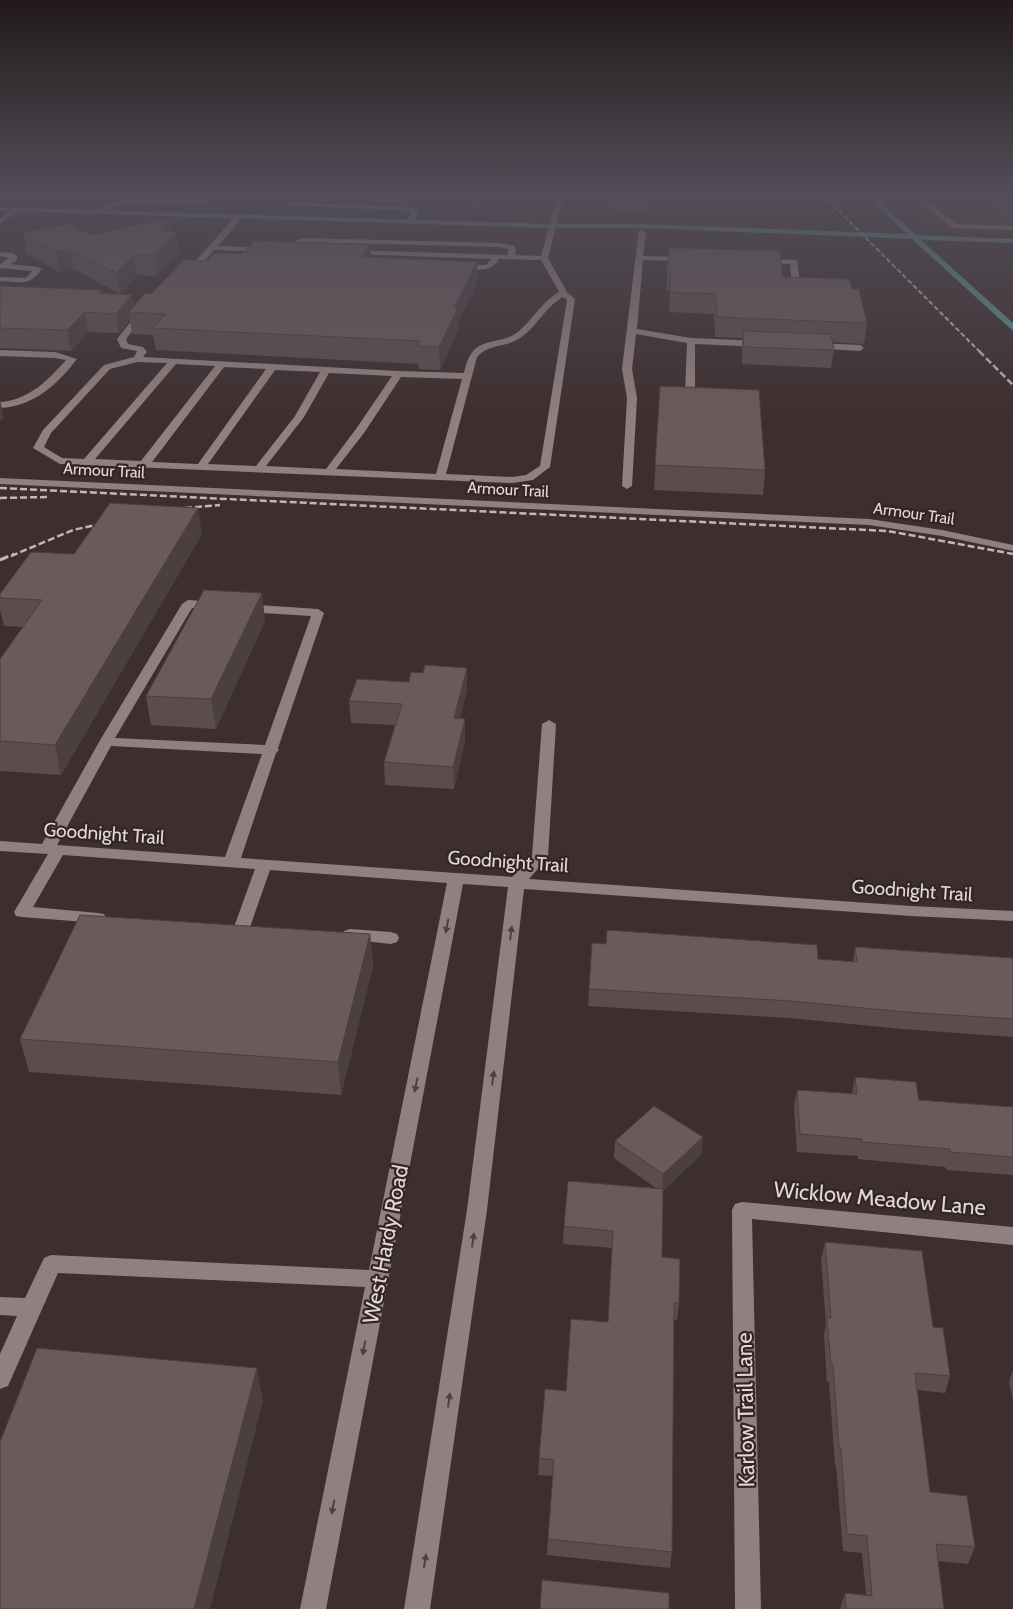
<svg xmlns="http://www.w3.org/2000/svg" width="1013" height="1609" viewBox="0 0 1013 1609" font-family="Cabin,sans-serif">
<rect width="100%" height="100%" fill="#3e2f2f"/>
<!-- built -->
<path fill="#4c3636" d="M887,195H1013V234L930,229Z"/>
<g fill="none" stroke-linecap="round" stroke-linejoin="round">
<!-- minor -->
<g fill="#928080" fill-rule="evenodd">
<path d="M558,195H564L548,258L567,292L575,299L550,467L533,480L512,483L60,464L33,448L43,430L104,365L134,357L137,351L121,348L117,339L141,309L144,308L148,311L126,339L128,344L143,347L147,352L143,357L398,371L464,373C466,364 468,356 475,349C486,339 503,342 515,334C532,322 540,303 559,292L541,260L499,259C492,274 472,269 458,269L454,267L455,265H486L492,259L351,254L347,252L351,250L508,255V249L500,247L304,242L282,252L275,250L303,238L500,243L515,246L516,255L541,256ZM563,297L567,300L540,466L526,475L512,477L446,474L477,357C489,343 506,348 520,338C537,327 545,307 563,297ZM137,362L167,363L84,459L62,458L44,447L51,433L110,369ZM176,364L215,366L141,461L95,459ZM224,367L266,369L198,464L152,462ZM275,370L320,372L295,416L256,466L208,464ZM329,373L392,376L356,429L326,469L266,466L304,417ZM401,377L462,379L436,474L336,469L364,433Z"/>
<path d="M916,195H922L925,200L957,224L1013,226V230L952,228L920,202Z"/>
<path d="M149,198L204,200L208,202L204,204L135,203L112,208L99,214L95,212C110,200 131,199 149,198Z"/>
<path d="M287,202L410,207L419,212L415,222L411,224L407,222L411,213L408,211L285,205V203Z"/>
<path d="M13,208L20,210L0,224V219Z"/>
<path d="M237,214L244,216L218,246L268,248L272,250L271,252L214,250L200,266L208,267V271H195L192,266L193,264Z"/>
<path d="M639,230L646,232L643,256L688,257L692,259L688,261L643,260L637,329L691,338L761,341L765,344L761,347L695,344V393L690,396L685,393L687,343L636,334L632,369L637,398L632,486L627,489L622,486L627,398L622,369Z"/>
<path d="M0,252L13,253L17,256V260L10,264L38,267L42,269C29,287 20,282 0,281V277L26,278L32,271L0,268V264L9,258L0,256Z"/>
<path d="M758,259L797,260L800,283L796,285L792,283L790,264L761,263H758Z"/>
<path d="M814,343L860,345L864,348L860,351L811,348V344Z"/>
<path d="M0,350L55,352L77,359C57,385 34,406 0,408V402C29,400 47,381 66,360L55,358L0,356Z"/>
<path d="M0,478L869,519L942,530L1013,545V551L942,536L869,525L0,484Z"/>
<path d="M188,600L216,602L222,606L216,610L192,608L115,738L265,745L311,616L244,612L238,608L244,604L318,609L324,613L278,748L279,750L276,753L241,858L512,877L532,856L542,724L549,720L556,724L548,857L529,879L911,906L1013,911V921L911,916L524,889L487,1210L430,1609H404L467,1210L508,887L463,884L326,1609H300L365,1287L58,1273L8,1386L0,1389V1354L17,1316L0,1315V1297L25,1298L44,1258L51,1255L369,1270L447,883L270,870L250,927L248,931L242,933L236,931L234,927L255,869L63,855L33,907L98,913L104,914L106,918L104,922L98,923L22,917L16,916L14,912L48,854L0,851V841L42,844L99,742L182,604ZM111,746L262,754L225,857L57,845Z"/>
<path d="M350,929L391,932L397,934L399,938L397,942L391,944L344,939L342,935L344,931Z"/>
<path d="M742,1202L1013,1227V1245L752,1219L761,1609H735L732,1210L735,1204Z"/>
</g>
<!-- major -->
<path fill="#5c9090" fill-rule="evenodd" d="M865,195H872L916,235L1013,239V243L921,240L1013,323V331L912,239L643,228H552L0,211V207L552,224H643L907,234Z"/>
<!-- rail-far2 -->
<path stroke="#c2b7b7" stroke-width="2" stroke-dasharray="5 2.5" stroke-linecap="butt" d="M823,195L980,352"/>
<!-- rail-far1 -->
<g stroke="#c2b7b7" stroke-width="2.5" stroke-dasharray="7 3" stroke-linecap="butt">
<path d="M979,351L1013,385"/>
<path d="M0,488L888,531L1013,554"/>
<path d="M0,498L47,497"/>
<path d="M175,509L220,505"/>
<path d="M11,556L73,530L109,522"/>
</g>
<!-- rail -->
<path stroke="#c2b7b7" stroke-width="3" stroke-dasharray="9 4.5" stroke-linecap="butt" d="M0,560L14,554"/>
</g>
<!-- wall -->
<g fill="#5c4d4d">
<path d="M361,195H421L419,198H409L407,203L361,202Z"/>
<path d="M442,195H483L479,207Z"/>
<path d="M649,195L647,211L609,210L610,201Z"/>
<path d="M988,195H1013V223L1004,222Z"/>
<path d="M171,218L173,232H176L179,252L157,276L137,275L120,294L132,295L134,306L151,294L207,261L242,254L370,245L371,257L477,262V283L458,322V330L440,370L419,369L418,364L156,350L153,335L132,334L130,320L119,333L88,332L71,351L0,348V286L103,290V293L120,294L74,269L60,272L26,253L23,233L91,235Z"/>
<path d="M669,248L782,277L852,289L867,323L864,344L832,342L834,350L831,368L742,364V338L715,337L714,314L669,312L670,291H666Z"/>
<path d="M660,386L765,470L763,495L654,490Z"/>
<path d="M202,534L61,775L0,771V659L23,627L4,626L0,610V594L74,554Z"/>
<path d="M262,593L265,621L216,729L151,725L146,696Z"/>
<path d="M467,668V689L460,718L465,719V741L454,789L385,785L384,762L395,725L351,723L349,701L409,682L423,673Z"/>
<path d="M370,934L373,966L341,1095L29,1072L20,1039Z"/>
<path d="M855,947L1013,958V1037L902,1029L789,1018L588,1006L589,989L818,959L853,962Z"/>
<path d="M855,1077L919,1100L1013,1107V1175L946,1170L945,1167L858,1159V1156L797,1152L794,1107L797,1090L852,1094Z"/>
<path d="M703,1137L701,1155L663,1190L662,1257L679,1303L677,1320H674L672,1552L670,1568L547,1555L548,1539L553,1476L538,1475L539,1458L566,1391L608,1322L612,1248L563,1244L564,1226L657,1189L614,1158L615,1141Z"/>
<path d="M825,1242L933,1327L950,1376L945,1393L917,1390L930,1492L975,1547L968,1564L938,1561L944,1609L866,1595L862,1553L843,1551L836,1465H835L829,1382H827L824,1335L826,1324L821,1260Z"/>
<path d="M1013,1370V1401L1009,1381Z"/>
<path d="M845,1593L846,1609H840Z"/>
</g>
<!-- shaded-wall -->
<g fill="#4b3f3f">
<path d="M406,195H409V198L407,203Z"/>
<path d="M479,195H483L479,207Z"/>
<path d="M171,218L173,235L176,232L179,252L157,276L155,255L159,231Z"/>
<path d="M370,245L371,265L362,257Z"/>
<path d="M71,249L74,269L60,272L57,252Z"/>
<path d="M134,255L137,275L120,294L116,273Z"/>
<path d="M477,262V283L458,322V330L440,370L439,347L454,308Z"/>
<path d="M132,295L135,312H129L130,320L119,333L116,314Z"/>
<path d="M85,312L88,332L71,351L67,330Z"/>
<path d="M0,399L4,418L0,422Z"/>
<path d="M198,508L202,534L61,775L55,745Z"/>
<path d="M262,593L265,621L216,729L211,699Z"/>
<path d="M467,668V689L455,740L454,718Z"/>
<path d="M465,719V741L454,789L453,767Z"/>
<path d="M370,934L373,966L341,1095L338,1062Z"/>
<path d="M703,1137L701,1155L662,1192L663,1174Z"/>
<path d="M257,1368L263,1401L210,1609H194Z"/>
</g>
<!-- building -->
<g fill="#6b5a5a" stroke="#4b3f3f">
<path d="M610,195H648V202L610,201Z"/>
<path d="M1003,195H1013V203H1008Z"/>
<path d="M171,218L159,231L176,232L155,255H134L116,273L71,249L57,252L23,233L69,224L91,235Z"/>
<path d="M254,241L370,245L362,257L477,262L454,308H458L439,347L418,346L420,341L152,328L166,314L129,312L145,293L151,294L184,260L207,261L214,253L242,254Z"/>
<path d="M669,248L780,251L782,277L849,279L852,289H859L867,323L717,317L716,294L670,292L671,271H667Z"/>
<path d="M0,286L103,290L99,293L132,295L116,314L85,312L67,330L0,328Z"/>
<path d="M743,331L831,334L834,350L744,347Z"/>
<path d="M660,386L759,390L765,470L655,465Z"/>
<path d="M110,503L198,508L55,745L0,741V659L42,600L0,598V594L31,552L74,554Z"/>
<path d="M204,590L262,593L211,699L146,696Z"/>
<path d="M425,665L467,668L454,718L465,719L453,767L384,762L402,704L349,701L357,679L409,682L411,672L423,673Z"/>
<path d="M80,915L370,934L338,1062L20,1039Z"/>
<path d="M607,930L817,945L818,959L857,962L855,947L1013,958V1019L906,1012L791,1001L589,989L592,943L606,944Z"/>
<path d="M855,1077L916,1082L919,1100L1013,1107V1157L950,1152V1149L862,1142V1139L800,1134L797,1090L857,1094Z"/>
<path d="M654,1106L703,1137L663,1174L615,1141Z"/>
<path d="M568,1181L663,1189L662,1257L680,1259L679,1303H674L672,1552L548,1539L554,1460L539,1458L545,1389L566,1391L571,1319L608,1322L613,1231L564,1226Z"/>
<path d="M825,1242L922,1251L933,1327L943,1328L950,1376L915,1373L930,1492L967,1496L975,1547L936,1544L944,1609H846L845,1593L872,1596L867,1536L847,1534L841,1448H839L833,1365H831L827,1318H831Z"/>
<path d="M37,1348L257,1368L194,1609H0V1442Z"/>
<path d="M542,1580L669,1593V1609H540Z"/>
</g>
<!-- one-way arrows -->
<defs><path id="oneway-solid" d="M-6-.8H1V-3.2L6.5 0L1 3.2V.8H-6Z" transform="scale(1.25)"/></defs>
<g fill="#504040">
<use href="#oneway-solid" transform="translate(447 926) rotate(101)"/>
<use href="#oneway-solid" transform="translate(511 933) rotate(-83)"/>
<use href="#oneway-solid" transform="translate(493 1078) rotate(-83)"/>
<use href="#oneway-solid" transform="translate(416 1085) rotate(101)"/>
<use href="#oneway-solid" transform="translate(473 1240) rotate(-82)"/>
<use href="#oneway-solid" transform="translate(364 1348) rotate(101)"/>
<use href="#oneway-solid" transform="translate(449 1400) rotate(-82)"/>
<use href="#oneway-solid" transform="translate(333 1507) rotate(101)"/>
<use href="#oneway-solid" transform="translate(425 1561) rotate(-81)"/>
</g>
<!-- sky -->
<linearGradient id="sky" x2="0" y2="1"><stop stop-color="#221a1a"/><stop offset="0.46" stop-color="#524d58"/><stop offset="1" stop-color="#524d58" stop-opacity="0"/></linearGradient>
<rect width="1013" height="420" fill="url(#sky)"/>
<g text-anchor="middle" stroke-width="4.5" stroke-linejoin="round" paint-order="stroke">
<!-- far-street labels -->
<g font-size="16" fill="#e2d8d8" stroke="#342525">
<text transform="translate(104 470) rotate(3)" y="6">Armour Trail</text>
<text transform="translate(508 489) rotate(3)" y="6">Armour Trail</text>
<text transform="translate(914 513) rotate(8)" y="6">Armour Trail</text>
</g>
<!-- street labels -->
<g font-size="19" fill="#e2d8d8" stroke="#342525">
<text transform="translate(104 833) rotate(4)" y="7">Goodnight Trail</text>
<text transform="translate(508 861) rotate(4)" y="7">Goodnight Trail</text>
<text transform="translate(912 890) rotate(4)" y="7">Goodnight Trail</text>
</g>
<!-- near-street labels -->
<g font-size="22" fill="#e2d8d8" stroke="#342525">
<text transform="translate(880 1198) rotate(5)" y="8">Wicklow Meadow Lane</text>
<text transform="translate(385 1244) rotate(-79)" y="8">West Hardy Road</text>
<text transform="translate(745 1410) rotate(-91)" y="8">Karlow Trail Lane</text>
</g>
</g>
</svg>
